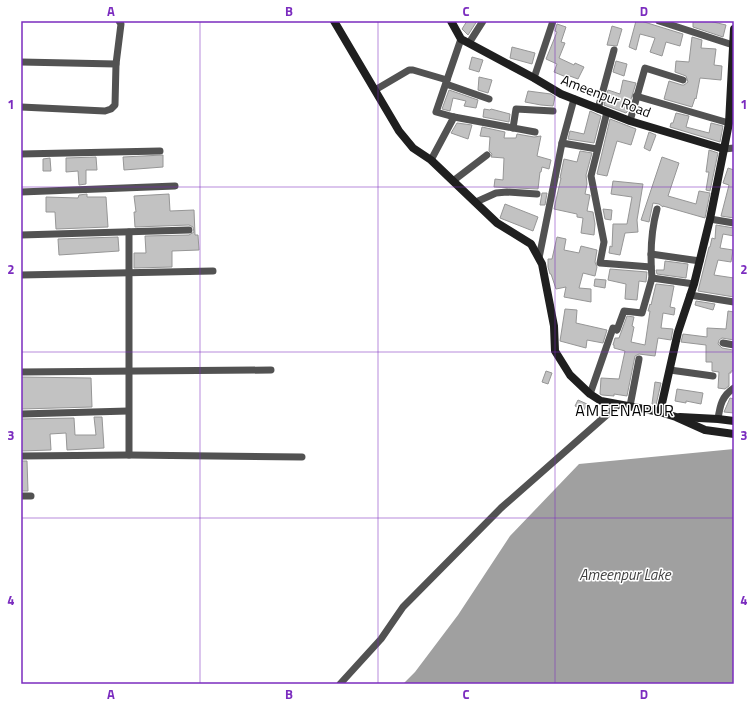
<svg xmlns="http://www.w3.org/2000/svg" width="755" height="705" viewBox="0 0 755 705" font-family="'Titillium Web',sans-serif">
<rect width="100%" height="100%" fill="#fff"/>
<!-- water -->
<path fill="#a0a0a0" d="M734,449V684H403L415,672L458,615L510,536L579,464Z"/>
<!-- building -->
<g fill="#c2c2c2" stroke="#969696">
<path d="M467,21H477L468,35L462,29Z"/>
<path d="M636,21H641L683,34L680,46L666,42L662,56L650,52L655,38L640,34L636,50L629,47Z"/>
<path d="M693,21H709L726,25L723,37L693,27Z"/>
<path d="M557,24L566,27L561,42L565,43L559,58L574,65L575,63L584,67L578,79L567,75L566,77L554,72L557,64L546,59L557,32L555,31Z"/>
<path d="M612,26L622,29L617,46L607,45Z"/>
<path d="M692,37L702,40L701,48L716,49L714,65L722,66L721,80L700,78L696,99L695,98L692,107L664,99L669,81L682,85H684L688,82L686,76L675,72L676,61L689,62Z"/>
<path d="M512,47L535,53L532,64L510,58Z"/>
<path d="M472,57L483,60L479,72L469,69Z"/>
<path d="M616,61L627,64L624,76L613,72Z"/>
<path d="M479,77L492,80L488,93L478,90Z"/>
<path d="M623,80L636,83L627,112L626,113L604,105L608,90L620,94Z"/>
<path d="M449,90L478,100L476,108L464,106L466,101L453,98L450,111L442,109Z"/>
<path d="M528,91L551,94L555,97L553,106L541,105L525,102Z"/>
<path d="M484,109L490,110L491,109L510,114L509,122L483,117Z"/>
<path d="M590,111L601,116L594,143L568,139L570,131L584,134Z"/>
<path d="M676,113L689,116L686,127L709,133L711,123L723,126L720,142L670,127L671,123H673Z"/>
<path d="M610,119L636,129L631,145L617,141L607,176L597,174Z"/>
<path d="M457,123L472,125L468,139L451,133Z"/>
<path d="M482,127L505,132L504,138H516L517,134L534,137L541,136L537,156L551,160L549,169L542,167L541,172H540L538,189L494,187L495,179L503,180L504,158L491,157L492,154L489,151L490,137L480,136Z"/>
<path d="M649,132L656,135L650,151L644,148Z"/>
<path d="M709,150L718,153L710,191L706,190L709,172H706Z"/>
<path d="M580,151L592,153L586,175L587,184L585,194L590,195L587,211L593,212L595,224L594,235L581,233L583,218L577,217V214L554,209L561,178H560L564,159L577,162Z"/>
<path d="M163,155V167L124,170L123,157Z"/>
<path d="M96,157L97,170H86V184L79,185L78,171L66,172V158Z"/>
<path d="M662,157L679,163L668,196L696,204L699,191L710,193L705,218L663,206V207L659,204L653,203L649,222L641,220Z"/>
<path d="M50,158L51,171H43V159Z"/>
<path d="M728,168L734,170V218L721,216L729,185L723,183Z"/>
<path d="M613,181L643,184L637,220L638,232L625,233L620,255L609,253L610,246L612,247L613,224H627L632,197L611,194Z"/>
<path d="M542,193H547L545,205H540Z"/>
<path d="M87,194V197H106L108,227L56,229L55,212H46V197L78,198L79,195Z"/>
<path d="M169,194L170,211L194,210L195,235H198L199,250L172,251V267L134,268V253H146L145,236L189,235L194,232L193,227L189,225L135,227L134,212H136L134,196Z"/>
<path d="M505,204L538,217L533,231L500,218Z"/>
<path d="M603,209L612,210L611,220L605,219Z"/>
<path d="M716,225L734,228V236L723,234L720,248L733,250L731,262L718,260L714,275L734,278V297L698,291L709,247H710L712,238L715,239Z"/>
<path d="M118,237L119,251L59,255L58,239Z"/>
<path d="M557,237L566,239L564,250L579,253L581,246L597,250L595,262L597,267L595,276L583,273L579,288L591,289V302L564,297L566,287L556,289L551,274H550L548,267V259H552Z"/>
<path d="M665,261L688,264L686,278L657,274L656,270H664Z"/>
<path d="M610,269L647,272L646,282L639,281L637,300L625,299L626,284L608,280Z"/>
<path d="M595,279L606,280L605,288L594,286Z"/>
<path d="M656,284L674,286L670,307L675,308L674,315L663,313L661,328L673,329L671,340L658,338L655,356L639,354L635,356L627,396L614,394V396L602,395L600,394L601,378L619,379L625,351L614,348V345H613L615,338H619L627,316L634,317L632,326L634,327L631,342L645,345L650,311H648L650,304L651,305Z"/>
<path d="M696,301L715,304L713,310L695,305Z"/>
<path d="M565,309L577,310L576,323L607,330L603,343L587,340L586,348L560,341Z"/>
<path d="M728,311L734,312V340L722,338L719,340L718,344L722,348L733,350L734,371H731V373H729V386L725,389L718,388L719,372L712,371V362H706V345L681,342L683,334L707,337V328L726,329Z"/>
<path d="M546,371L552,373L548,384L542,382Z"/>
<path d="M21,377L91,378L92,407L21,409Z"/>
<path d="M655,382L661,383L656,405L652,404Z"/>
<path d="M677,389L703,393L701,404L686,401V403L675,401Z"/>
<path d="M730,398L734,399V413L724,412Z"/>
<path d="M578,400L587,404L584,410L575,406Z"/>
<path d="M94,417H102L104,448L67,450L66,433L50,434L51,450L21,451V419L74,418L75,435H96Z"/>
<path d="M21,461H27L28,491H21Z"/>
</g>
<g fill="none" stroke-linecap="round" stroke-linejoin="round">
<!-- street -->
<g stroke="#525252" stroke-width="7">
<path d="M659,21L733,45"/>
<path d="M461,39L436,112L454,117L535,132"/>
<path d="M469,43L483,21"/>
<path d="M21,62L116,64"/>
<path d="M534,78L553,21"/>
<path d="M446,84L489,99"/>
<path d="M375,90L409,70H413L447,80"/>
<path d="M636,96L729,123"/>
<path d="M21,107L105,111L111,109L115,105L116,64L121,24L119,21"/>
<path d="M598,109L614,50"/>
<path d="M607,112L591,176L604,242L600,263L651,267"/>
<path d="M630,121L645,68L683,80"/>
<path d="M513,128L516,109L553,111"/>
<path d="M562,143L574,99"/>
<path d="M724,149L734,148"/>
<path d="M21,154L160,151"/>
<path d="M431,160L454,117"/>
<path d="M453,181L487,155"/>
<path d="M21,192L175,186"/>
<path d="M476,202L496,193L507,192L537,194"/>
<path d="M710,219L734,223"/>
<path d="M21,235L189,230"/>
<path d="M651,254L700,261"/>
<path d="M539,258L562,143L597,149"/>
<path d="M21,275L213,271"/>
<path d="M652,278C650,255 651,231 657,209"/>
<path d="M690,295L734,302"/>
<path d="M723,343L734,345"/>
<path d="M670,370L713,376"/>
<path d="M21,372L271,370"/>
<path d="M590,394L613,328L617,330L624,311L642,313L652,278L694,284"/>
<path d="M630,406L639,359"/>
<path d="M21,414L128,411"/>
<path d="M718,419C720,405 722,396 734,388"/>
<path d="M129,455V232"/>
<path d="M21,456L129,455L302,457"/>
<path d="M21,496H31"/>
<path d="M340,684L381,639L403,607L501,508L618,405"/>
</g>
<!-- secondary -->
<g stroke="#1f1f1f" stroke-width="8">
<path d="M334,21L399,131L413,148L431,160L497,223L531,244L542,264L554,326L555,351L570,375L590,394L601,401L660,412L676,417L705,430L734,434"/>
<path d="M451,21L461,39L534,78L561,94L630,121L724,149"/>
<path d="M660,412L678,332L694,284L710,219L724,149L729,123L734,29"/>
<path d="M680,417L718,419L734,421"/>
</g>
</g>
<!-- grid -->
<path fill="none" stroke="#7b2cbf" stroke-width="1" stroke-opacity="0.55" d="M200,21V684M378,21V684M555,21V684M21,187H734M21,352H734M21,518H734"/>
<g text-anchor="middle" stroke-width="3" stroke-linejoin="round" paint-order="stroke">
<!-- street labels -->
<g font-size="14" fill="#000" stroke="#fff">
<text transform="translate(606 96) rotate(21)" y="5">Ameenpur Road</text>
</g>
<!-- water labels -->
<g font-size="15" font-style="italic" fill="#414141" stroke="#fff">
<text x="625" y="580">Ameenpur Lake</text>
</g>
<!-- quarter labels -->
<g font-size="16" letter-spacing="1" fill="#000" stroke="#fff">
<text x="625" y="416">AMEENAPUR</text>
</g>
</g>
<!-- border -->
<rect width="755" height="705" fill="none" stroke="#ffffff" stroke-width="44"/>
<rect x="22" y="22" width="711" height="661" fill="none" stroke="#7b2cbf" stroke-width="1.5"/>
<g font-size="13" text-anchor="middle" font-weight="bold" fill="#7b2cbf">
<text x="111" y="16">A</text>
<text x="289" y="16">B</text>
<text x="466" y="16">C</text>
<text x="644" y="16">D</text>
<text x="11" y="109">1</text>
<text x="744" y="109">1</text>
<text x="11" y="274">2</text>
<text x="744" y="274">2</text>
<text x="11" y="440">3</text>
<text x="744" y="440">3</text>
<text x="11" y="605">4</text>
<text x="744" y="605">4</text>
<text x="111" y="699">A</text>
<text x="289" y="699">B</text>
<text x="466" y="699">C</text>
<text x="644" y="699">D</text>
</g>
</svg>
